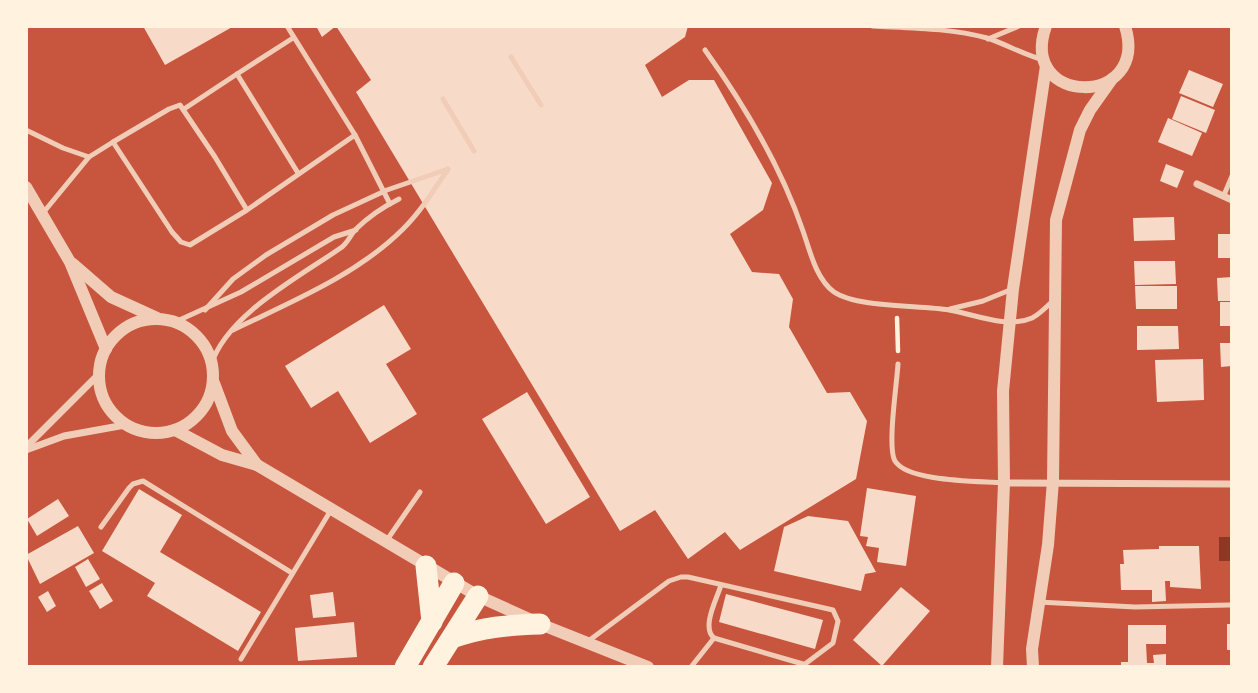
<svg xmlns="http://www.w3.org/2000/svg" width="1258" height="693" viewBox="0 0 1258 693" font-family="Jost,sans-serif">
<rect width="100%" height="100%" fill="#c8553d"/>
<!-- water -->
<rect fill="#8f3625" x="1219" y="537" width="13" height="24"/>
<!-- building -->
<g fill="#f7dbc8">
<path d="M143,26H234L165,65Z"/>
<path d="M316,26H688L685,37L645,65L662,97L689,80H714L772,183L763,210L730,234L752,272L779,274L793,299L789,327L827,393L850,392L867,421L856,479L740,550L725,532L688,559L655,510L620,531L356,92L371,80L336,26L322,37Z"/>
<path d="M1189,70L1223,84L1213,107L1179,93Z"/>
<path d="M1181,96L1215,110L1206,133L1172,119Z"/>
<path d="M1168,118L1202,133L1192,156L1158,142Z"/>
<path d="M1166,164L1184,171L1177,188L1160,181Z"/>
<path d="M1174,217L1175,240L1134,241L1133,218Z"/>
<rect x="1218" y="234" width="14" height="24"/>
<path d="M1134,261H1175L1176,284L1135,285Z"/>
<path d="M1232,277V301H1218L1217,278Z"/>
<path d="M1135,286H1177V309H1136Z"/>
<rect x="1220" y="302" width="12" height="24"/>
<path d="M384,305L411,349L386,364L417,414L370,443L338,391L311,408L285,366Z"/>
<path d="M1137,326H1178L1179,349L1137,350Z"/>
<path d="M1220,343H1232V366L1221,367Z"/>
<path d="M1203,359L1204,400L1157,402L1155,360Z"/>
<path d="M527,392L590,497L546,524L482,419Z"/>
<path d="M867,488L916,496L906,566L877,562L879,548L866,546L868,537L860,536Z"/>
<path d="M139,489L182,515L160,552L261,612L238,651L147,596L155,583L102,551Z"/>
<path d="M58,499L69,516L37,536L27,519Z"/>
<path d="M808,516L848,521L876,572L865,574L861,591L774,571L784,527Z"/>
<path d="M78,526L94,553L40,584L26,555Z"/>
<path d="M1159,546H1199L1201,589L1170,587V581H1165L1166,601L1152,602V590H1121L1120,564H1124L1123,550L1159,549Z"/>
<path d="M88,559L100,579L86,587L75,567Z"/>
<path d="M102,583L113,601L100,609L89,591Z"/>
<path d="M901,587L930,611L882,666L853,640Z"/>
<path d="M48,591L56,606L47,612L38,597Z"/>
<path d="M333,592L336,616L313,618L310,595Z"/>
<path d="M726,594L823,620L815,649L719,622Z"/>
<path d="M354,622L357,657L298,661L295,628Z"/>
<rect x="1227" y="624" width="5" height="26"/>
<path d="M1128,625H1166V644H1146L1147,663H1154L1153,655L1166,654V667H1121V662H1128Z"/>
</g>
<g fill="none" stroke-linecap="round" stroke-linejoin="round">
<!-- path -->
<path stroke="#fff3e0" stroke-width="4.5" d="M897,318L898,351"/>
<!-- service -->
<g stroke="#f1ccb7" stroke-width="5">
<path d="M287,26L355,135L390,204"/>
<path d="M872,26C910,28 950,28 987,38C1006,44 1024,55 1044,60"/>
<path d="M293,38L237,74L298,173"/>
<path d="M988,39L1019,26"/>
<path d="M705,50C745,106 781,166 803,231C810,251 816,279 834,292C857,308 921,305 949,310C974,314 1007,329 1032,318C1040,314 1046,307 1053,301"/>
<path d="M511,57L541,105"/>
<path d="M443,99L474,151"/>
<path d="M184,109L237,74"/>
<path d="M26,130L63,148L89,157"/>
<path d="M1224,195L1232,176"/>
<path d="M247,210L215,157L180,105L169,109L113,142L172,232L181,242L190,245L247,210L355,135"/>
<path d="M43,213L89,157L113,142"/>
<path d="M950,309L983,301L1010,290"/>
<path d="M205,310L233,279L266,255L333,215L387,190L448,169"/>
<path d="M175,322L241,292L334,237L356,230"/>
<path d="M233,330C291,302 357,275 403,229C421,211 434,190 448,169"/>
<path d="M898,364C897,383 887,447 895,461C908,482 979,481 1003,483"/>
<path d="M211,365C227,314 301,276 342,247C348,242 350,236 355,230C367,218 385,206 399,199"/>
<path d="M101,527L129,488L133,484L143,481L292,573"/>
<path d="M387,540L420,492"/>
<path d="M721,585C717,599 701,627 714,638L803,664"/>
<path d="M1038,602L1135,607L1230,605"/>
<path d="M587,642L669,581L681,577H688L833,610L838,621L833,643L801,667"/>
<path d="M241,659L331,510"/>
<path d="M691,667L714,638"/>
</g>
<!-- minor -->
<g stroke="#f1ccb7" stroke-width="7">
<path d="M1197,184L1232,200"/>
<path d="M26,447L99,374"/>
<path d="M26,450L64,436L125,425"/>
<path d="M1004,483L1232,484"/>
</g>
<!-- tertiary -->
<g stroke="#f1ccb7" stroke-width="12">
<path d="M1046,26C1017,107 1151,108 1125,26"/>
<path d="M26,187L70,262L106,349"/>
<path d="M73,264L111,297L157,318"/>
<circle cx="156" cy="376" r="57"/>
<path d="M214,383L232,431L257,465"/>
<path d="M175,430L222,455L257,465L478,596L540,624L648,667"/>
<path d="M997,667L1004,483L1003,391L1013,289L1046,66"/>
<path d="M1033,667L1032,649L1048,545L1053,481L1056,220L1080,130L1090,110L1112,79"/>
</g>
<!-- motorway -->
<g stroke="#fff3e0" stroke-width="21">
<path d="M426,566L432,622"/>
<path d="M452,638C482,627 509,625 540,624"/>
<path d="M405,667L454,583"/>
<path d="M433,667L478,596"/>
</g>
</g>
<!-- border -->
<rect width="1258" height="693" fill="none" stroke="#fff3e0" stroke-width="56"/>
</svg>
